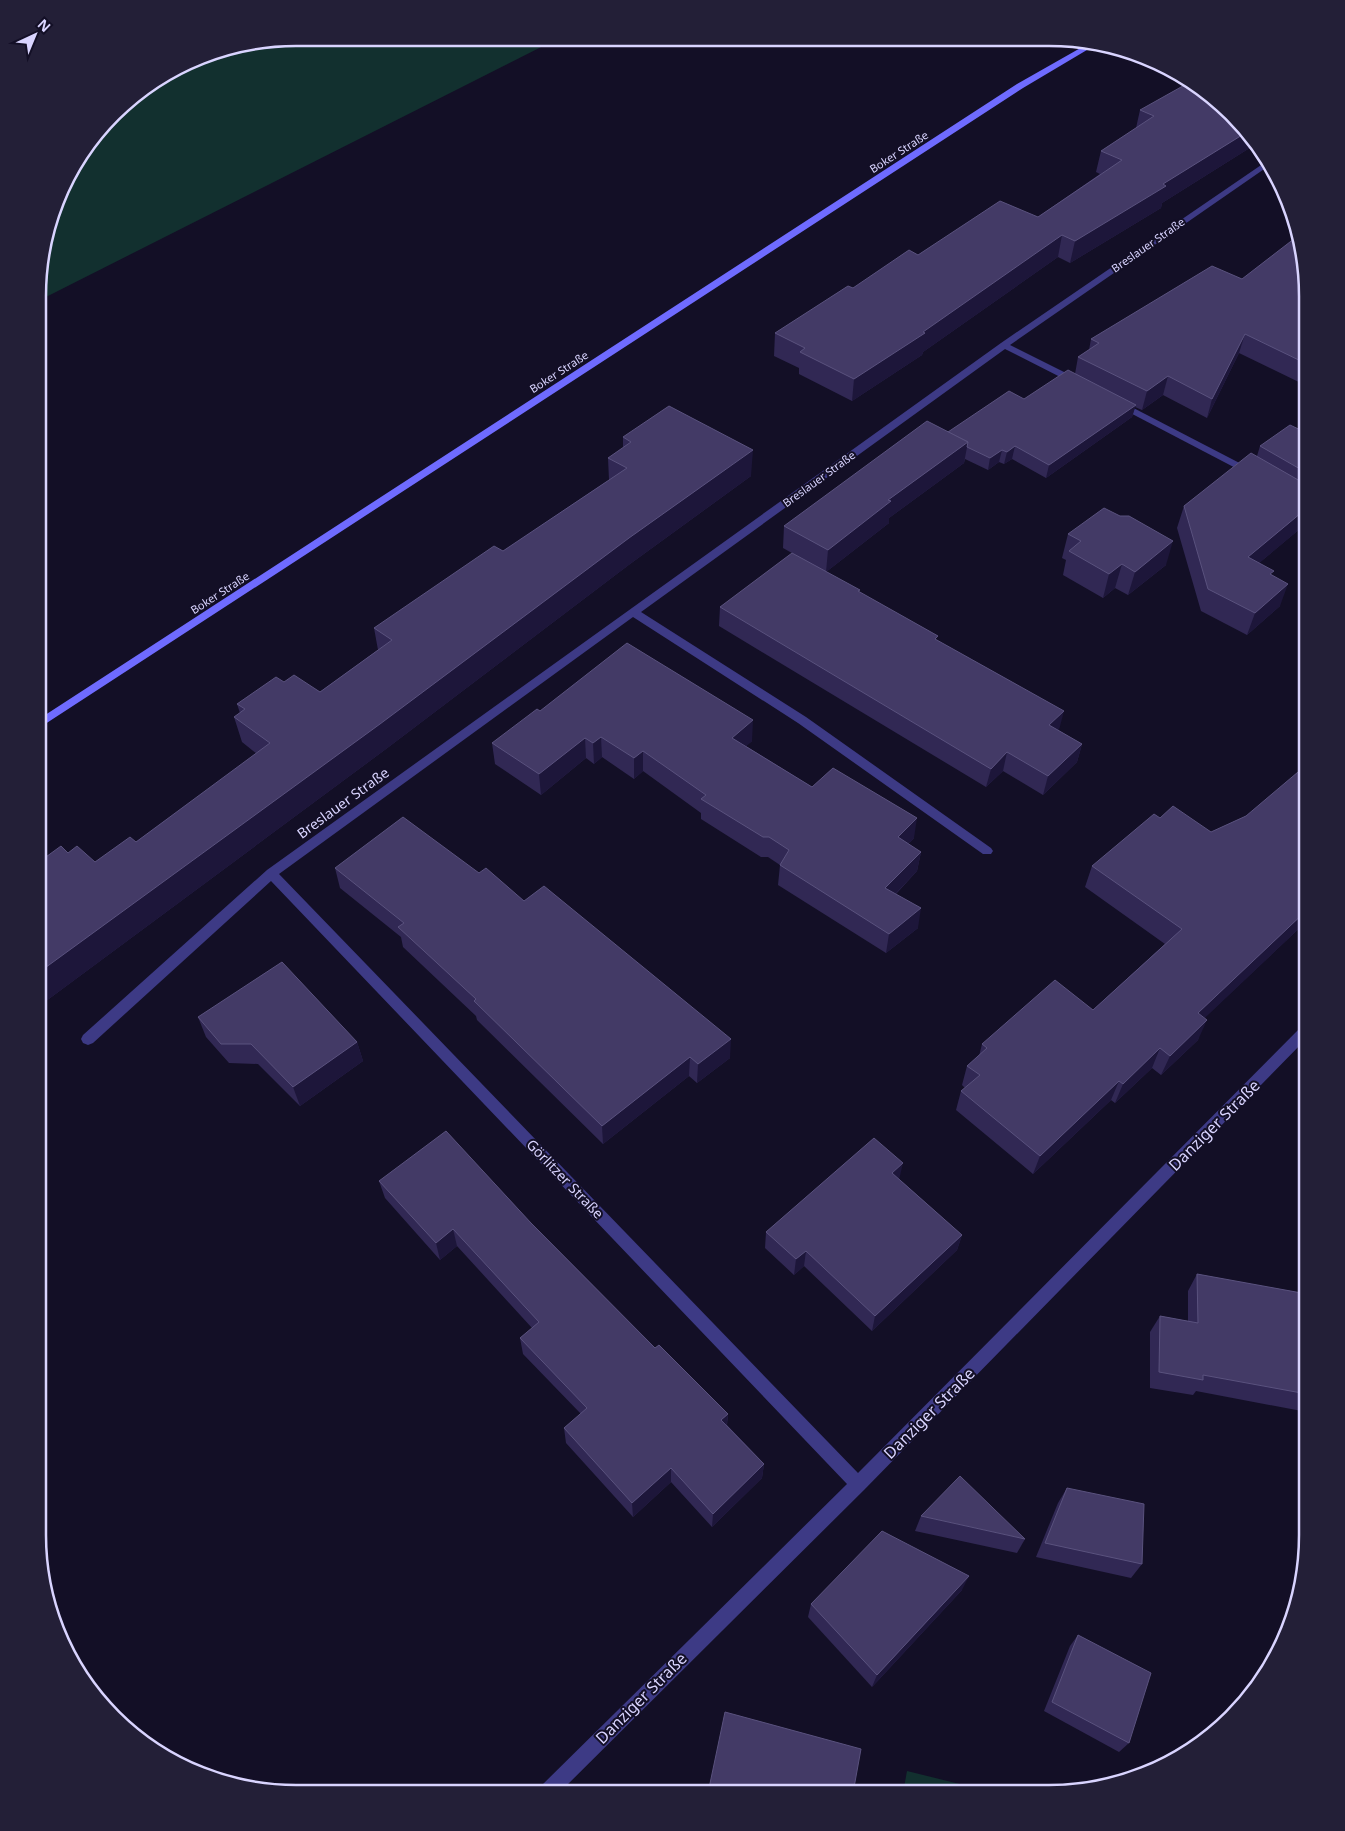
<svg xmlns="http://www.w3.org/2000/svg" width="1345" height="1831" viewBox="0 0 1345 1831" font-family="'Noto Sans',sans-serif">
<rect width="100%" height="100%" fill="#130f26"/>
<!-- green -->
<g fill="#12302f">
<path d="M297,38H559L40,300V263L72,167L126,102L213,51Z"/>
<path d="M907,1771L996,1793H903Z"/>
</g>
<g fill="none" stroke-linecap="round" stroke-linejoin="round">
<!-- street -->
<g fill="#3d3a85" fill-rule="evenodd">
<path d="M1267,161L1270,165L1010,345L1078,379V383H1072L1005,349L641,612L806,717L991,848L993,851L991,854H983L798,723L633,617L279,874L858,1473L1302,1026L1307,1025V1038L864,1490L560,1792H538L541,1786L847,1484L271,881L93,1043L88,1045L83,1043L81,1039L83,1035L267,870L1001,343Z"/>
<path d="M1120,401L1253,470L1255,472L1253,474H1247L1117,406V402Z"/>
</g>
<!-- secondary -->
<path fill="#6f6bff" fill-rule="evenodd" d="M1091,42L1097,44L1023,88L39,728V719L1017,84Z"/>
</g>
<!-- wall -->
<g fill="#312854">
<path d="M1140,110L1243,126L1256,144L1162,203L1161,208L1070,263L1058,257L923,352L922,355L852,401L799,374V368L774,356L775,333L853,288L918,255L1038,217L1100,174L1096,172L1101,151L1136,128Z"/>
<path d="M1242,279L1308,296L1307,386L1239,353L1207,418L1163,395L1142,410L1135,407L1132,417L1046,478L1012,459L1004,464L999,462L988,470L965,459L964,463L889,518V523L826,572L937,641L1059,730H1058L1082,744L1077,762L1043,795L1003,771L986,787L719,626L720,607L799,557L783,548L784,526L948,432L1024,399L1075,374L1078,357L1089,350L1091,339Z"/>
<path d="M1307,433V523L1259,563L1273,576L1280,606L1247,635L1201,611L1177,528L1184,506L1257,456L1260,446Z"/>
<path d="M623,437L751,476L630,564L386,749L38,1007L39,862L68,853L95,862L136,842L257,754L242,742L234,717L240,713L237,704L284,682L320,692L378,650L374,628L503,551L609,480L608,458L623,448Z"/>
<path d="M1068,534L1166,565L1128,595L1115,588L1103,598L1063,575L1066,560L1062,558Z"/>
<path d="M540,711L752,741L746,746L812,787L914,838L908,844L921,852L917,871L896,894L918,928L886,953L778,885L780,865L768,857H761L701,819V813L643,771L634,779L602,757L594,764L586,758L541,795L495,764L492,743Z"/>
<path d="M1307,778V921L1204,1018L1198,1040L1161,1075L1152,1068L1115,1103L1111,1100L1033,1174L956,1110L961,1091L965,1088L962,1085L967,1066L979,1056L982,1044L1093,1010L1165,944L1085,887L1092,866L1160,818L1211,832L1246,816Z"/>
<path d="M335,868L479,873L524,901L730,1058L697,1083L689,1076L603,1144L477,1020L476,1016L403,947L401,937L340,888Z"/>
<path d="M198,1017L357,1042L363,1061L300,1106L258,1064L229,1063L206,1037Z"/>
<path d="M899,1179L962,1235L957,1250L872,1331L804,1266L794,1275L765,1248L766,1232Z"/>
<path d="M379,1181L531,1223L655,1348L728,1414L727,1425L764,1464L762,1478L712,1527L671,1482L633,1517L566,1443L564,1428L581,1414L523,1354L520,1338L532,1328L457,1246L440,1260L385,1198Z"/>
<path d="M1197,1274L1307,1294V1412L1196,1391L1193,1395L1150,1388V1332L1160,1316L1188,1321V1291Z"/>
<path d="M1067,1488L1142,1564L1131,1578L1036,1557L1058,1503Z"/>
<path d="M921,1516L1025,1539L1017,1553L915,1531Z"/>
<path d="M962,1590L872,1687L808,1617L811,1604Z"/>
<path d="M1078,1635L1129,1743L1119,1752L1044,1711L1070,1646Z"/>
</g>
<!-- shaded-wall -->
<g fill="#1d163a">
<path d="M1247,132L1256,144L1162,203L1161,208L1070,263L1075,241L1163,184Z"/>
<path d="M1062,235L1058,257L923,352L922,355L852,401L854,379Z"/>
<path d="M1245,334L1239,353L1207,418L1212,399Z"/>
<path d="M1168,376L1163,395L1142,410L1147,391Z"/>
<path d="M1136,405L1132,417L1046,478L1049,465Z"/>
<path d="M968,442L964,463L889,518V523L826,572L828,550L888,500Z"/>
<path d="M1015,446L1012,459L1004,464L1007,452Z"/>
<path d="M753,450L751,476L630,564L386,749L38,1007V973L629,538Z"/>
<path d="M1002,450L999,462L988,470L990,458Z"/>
<path d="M1307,508V523L1240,579L1248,557Z"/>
<path d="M1173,541L1166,565L1128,595L1135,572Z"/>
<path d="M1122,564L1115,588L1103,598L1109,574Z"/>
<path d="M1288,584L1280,606L1247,635L1255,613Z"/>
<path d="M1064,711L1059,730L1044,743L1049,725Z"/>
<path d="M753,720L752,741L732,759V738Z"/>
<path d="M601,737L602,757L594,764L593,743Z"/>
<path d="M585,738L586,758L541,795L539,774Z"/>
<path d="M1082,744L1077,762L1043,795L1048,776Z"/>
<path d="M643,751V771L634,779V758Z"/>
<path d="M1007,752L1003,771L986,787L991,769Z"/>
<path d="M917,818L914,838L894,857L898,837Z"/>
<path d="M921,852L917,871L882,908L885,888Z"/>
<path d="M921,908L918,928L886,953L889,934Z"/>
<path d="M1307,910V921L1189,1033L1198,1013Z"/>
<path d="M1207,1020L1198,1040L1161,1075L1170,1056Z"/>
<path d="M731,1039L730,1058L697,1083L698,1064Z"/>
<path d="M357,1042L363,1061L300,1106L293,1087Z"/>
<path d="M1160,1048L1152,1068L1115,1103L1123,1084Z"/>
<path d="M690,1057L689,1076L603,1144L602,1126Z"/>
<path d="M1119,1081L1111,1100L1033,1174L1040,1156Z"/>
<path d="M903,1163L899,1180L892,1173Z"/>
<path d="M453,1229L457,1246L440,1260L436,1243Z"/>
<path d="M962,1235L957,1250L872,1331L875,1316Z"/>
<path d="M806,1251L804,1266L794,1275L796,1259Z"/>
<path d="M728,1414L726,1429L721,1420Z"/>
<path d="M764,1464L762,1478L712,1527L713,1514Z"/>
<path d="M671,1468V1482L633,1517L632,1503Z"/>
<path d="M969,1576L962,1590L872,1687L877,1675Z"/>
<path d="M108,1707L122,1719L130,1730L114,1716Z"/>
</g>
<!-- building -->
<g fill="#433a66" stroke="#5a527e">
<path d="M1190,82L1206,91L1243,126L1247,132L1163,184L1166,186L1075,241L1062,235L923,332L925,333L854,379L800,352L805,348L775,333L848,286L853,288L909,250L918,255L1000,201L1038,217L1122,160L1101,151L1154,116L1140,110Z"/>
<path d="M1299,235L1308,296L1307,364L1245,334L1212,399L1168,376L1147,391L1078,357L1099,343L1091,339L1212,266L1242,279Z"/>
<path d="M1068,370L1136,405L1049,465L1015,446L1007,452L1002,450L990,458L967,447L968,442L948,432L1009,391L1024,399Z"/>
<path d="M669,406L753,450L629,538L380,724L38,973L39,862L61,846L68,853L77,846L95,862L130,837L136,842L270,743L234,717L245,709L237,704L276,677L284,682L294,675L320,692L392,640L374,628L494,546L503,551L627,468L608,458L631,442L623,437Z"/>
<path d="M927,421L968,442L888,500L891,501L828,550L784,526Z"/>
<path d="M1290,425L1307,433V473L1260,446Z"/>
<path d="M1251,453L1307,485V508L1248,557L1274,571L1270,574L1288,584L1255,613L1208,589L1184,506Z"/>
<path d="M1104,508L1120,516H1129L1173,541L1135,572L1122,564L1109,574L1069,551L1081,541L1068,534Z"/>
<path d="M792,553L860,590L858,591L938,636L935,639L1064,711L1049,725L1082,744L1048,776L1007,752L991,769L720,607Z"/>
<path d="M627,643L753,720L732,738L812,787L833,768L917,818L898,837L921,852L885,888L921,908L889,934L780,865L789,850L769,837H763L701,799L706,795L643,751L634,758L601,737L593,743L585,738L539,774L492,743L537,709L540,711Z"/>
<path d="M1298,772L1307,778V910L1198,1013L1207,1020L1170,1056L1160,1048L1123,1084L1119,1081L1040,1156L961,1091L980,1075L967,1066L987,1048L982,1044L1055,980L1093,1010L1182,929L1092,866L1154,814L1160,818L1173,806L1211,832L1246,816Z"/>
<path d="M403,817L479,873L486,868L524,901L544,886L731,1039L698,1064L690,1057L602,1126L474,1001L476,999L398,927L404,923L335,868Z"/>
<path d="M282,962L357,1042L293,1087L251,1044H221L198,1017Z"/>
<path d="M446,1131L531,1223L655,1348L659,1345L728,1414L721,1420L764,1464L713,1514L671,1468L632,1503L564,1428L587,1408L520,1338L539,1322L453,1229L436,1243L379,1181Z"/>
<path d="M874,1138L903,1163L892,1173L962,1235L875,1316L806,1251L796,1259L766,1232Z"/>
<path d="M1197,1274L1307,1294V1394L1203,1375V1380L1159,1372L1160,1316L1198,1323Z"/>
<path d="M960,1476L1025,1539L921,1516Z"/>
<path d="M1067,1488L1144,1504L1142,1564L1045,1543Z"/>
<path d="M882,1531L969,1576L877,1675L811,1604Z"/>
<path d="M1078,1635L1151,1673L1129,1743L1052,1702Z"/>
<path d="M108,1707L114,1716L106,1709Z"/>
<path d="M725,1712L861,1749L853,1793H708Z"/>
</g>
<g text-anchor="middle" stroke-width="4" stroke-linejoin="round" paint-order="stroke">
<!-- far-street labels -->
<g font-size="11" fill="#d9d4ff" stroke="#130f26">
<text transform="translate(899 152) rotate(-33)" y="4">Boker Straße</text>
<text transform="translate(1148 245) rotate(-35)" y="4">Breslauer Straße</text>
<text transform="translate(559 372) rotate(-33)" y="4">Boker Straße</text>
<text transform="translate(819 479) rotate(-36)" y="4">Breslauer Straße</text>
<text transform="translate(220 593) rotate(-33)" y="4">Boker Straße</text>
</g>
<!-- street labels -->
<g font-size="14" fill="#d9d4ff" stroke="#130f26">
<text transform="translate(343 803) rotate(-36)" y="5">Breslauer Straße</text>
<text transform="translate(565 1179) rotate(46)" y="5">Görlitzer Straße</text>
</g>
<!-- near-street labels -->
<g font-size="16" fill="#d9d4ff" stroke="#130f26">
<text transform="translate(1214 1125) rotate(-45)" y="6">Danziger Straße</text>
<text transform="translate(929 1413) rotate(-45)" y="6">Danziger Straße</text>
<text transform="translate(641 1698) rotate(-45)" y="6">Danziger Straße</text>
</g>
</g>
<!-- crop -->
<path d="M0 0H1345V1831H0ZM296 46H1049A250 250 0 0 1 1299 296V1535A250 250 0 0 1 1049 1785H296A250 250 0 0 1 46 1535V296A250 250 0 0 1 296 46Z" fill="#231f37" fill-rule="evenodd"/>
<path fill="none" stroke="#d9d4ff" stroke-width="2.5" d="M296 46H1049A250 250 0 0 1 1299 296V1535A250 250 0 0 1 1049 1785H296A250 250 0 0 1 46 1535V296A250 250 0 0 1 296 46Z"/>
<!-- north arrow -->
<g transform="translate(35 35) rotate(44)" stroke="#130f26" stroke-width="4" paint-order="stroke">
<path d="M0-4L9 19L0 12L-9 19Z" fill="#d9d4ff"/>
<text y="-8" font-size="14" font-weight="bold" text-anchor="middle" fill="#d9d4ff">N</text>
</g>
</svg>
